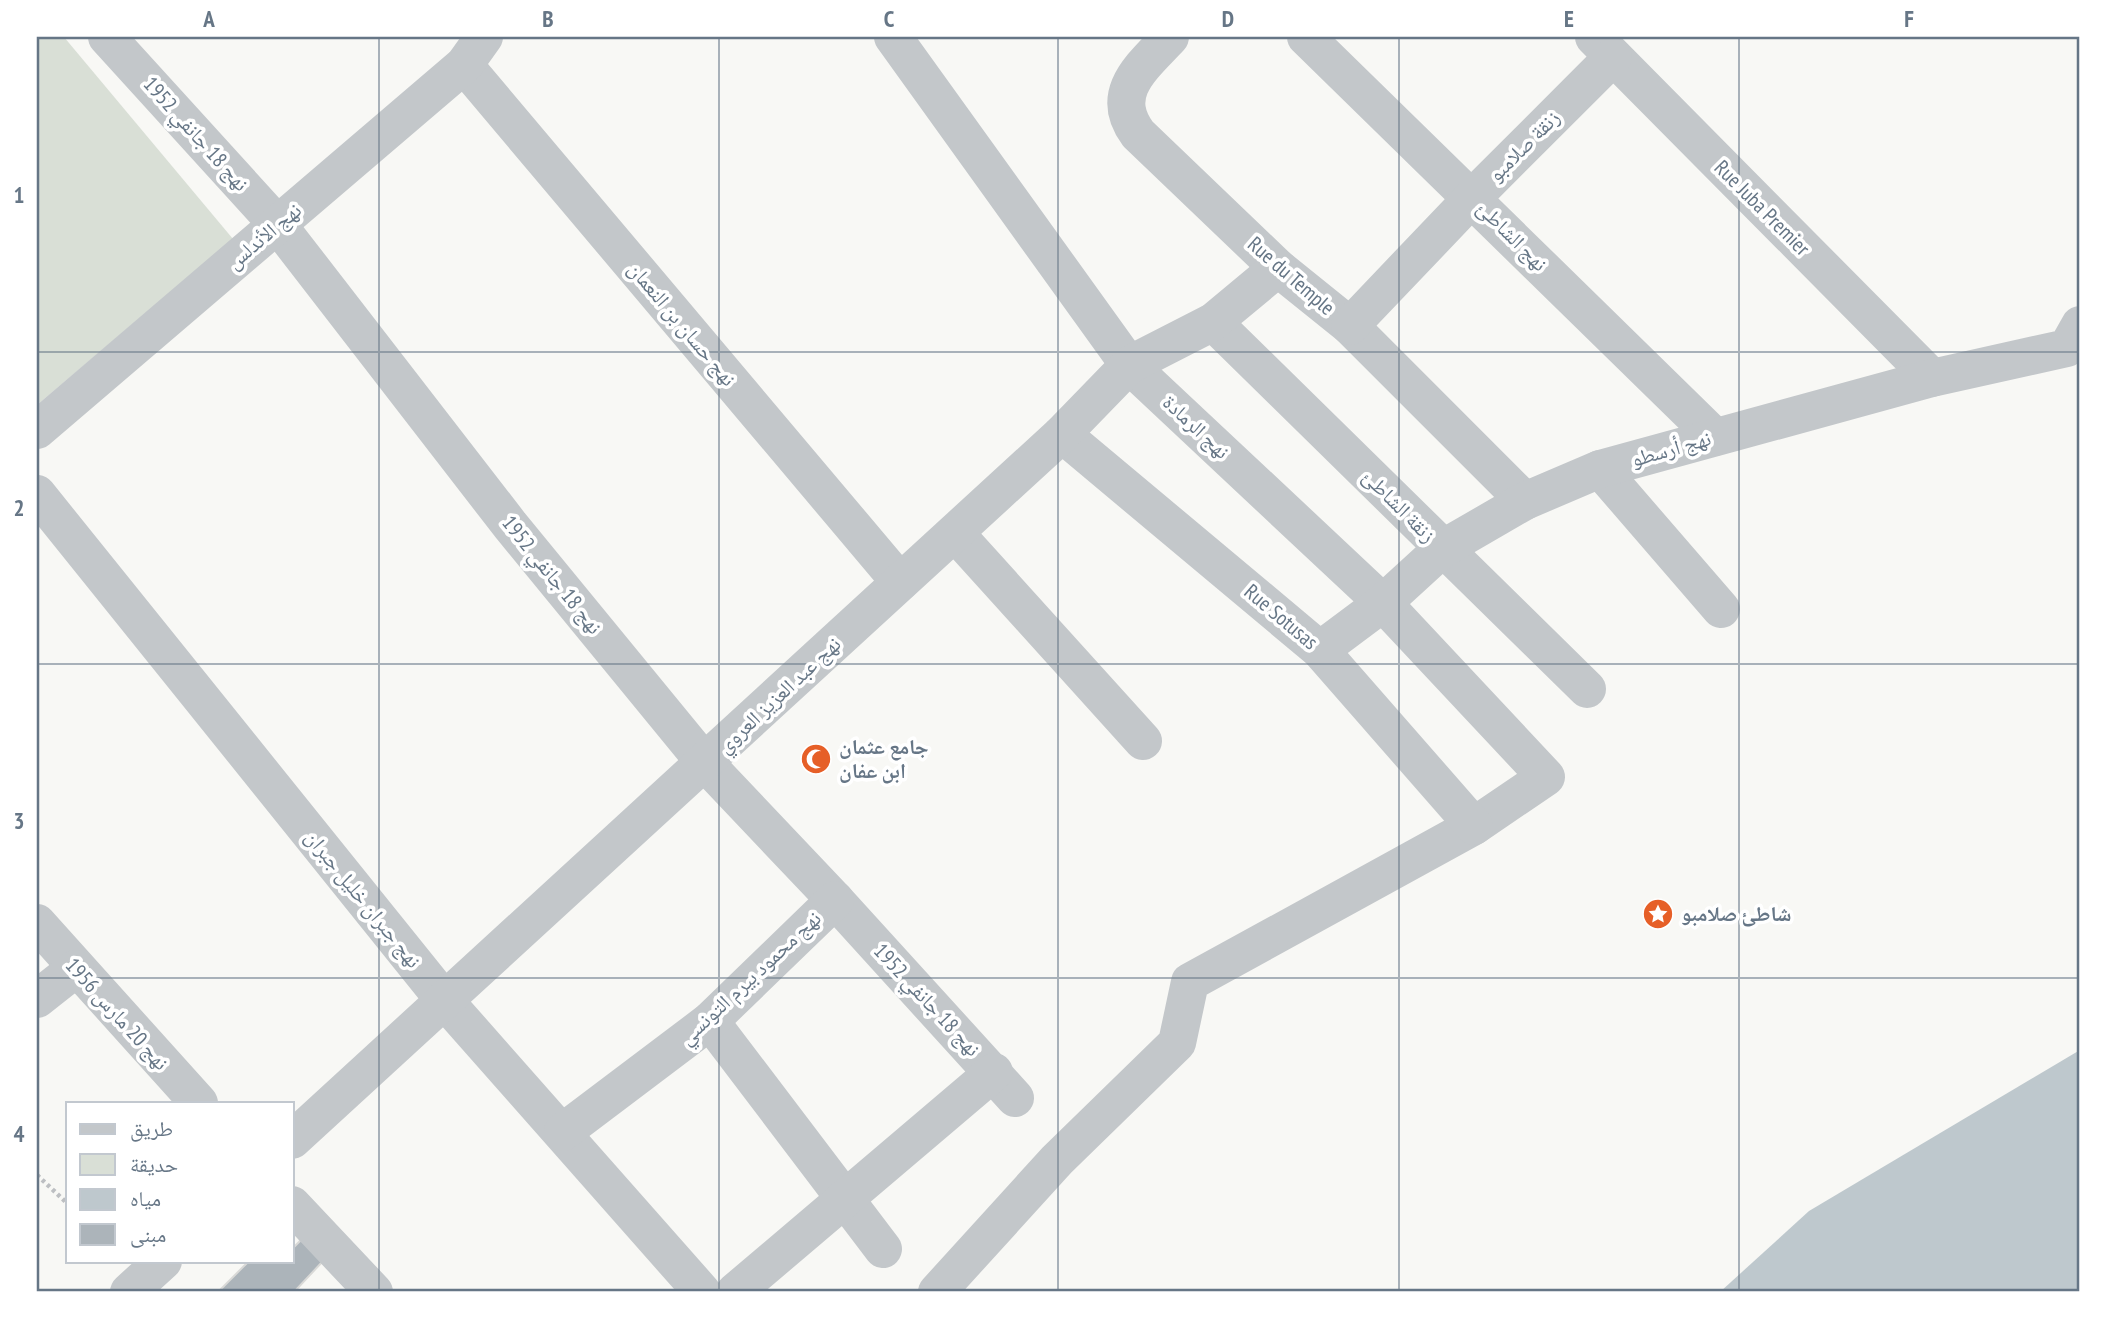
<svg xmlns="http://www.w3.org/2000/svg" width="2117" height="1329" viewBox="0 0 2117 1329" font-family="'PT Sans Narrow','Noto Naskh Arabic',sans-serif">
<rect width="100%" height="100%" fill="#f8f8f5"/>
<!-- green -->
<path fill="#d9dfd6" d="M37,37H64L233,239L37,405Z"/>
<!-- water -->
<path fill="#bec8cd" d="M2080,1050V1292H1720L1809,1211Z"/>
<!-- building -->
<path fill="#acb4ba" stroke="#d9d9d7" stroke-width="2" d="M302,1239L324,1260L294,1292H218L249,1261H292V1249Z"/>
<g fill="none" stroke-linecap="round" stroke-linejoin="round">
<!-- path -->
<path stroke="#bdbfc2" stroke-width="4.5" stroke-dasharray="3.5 3.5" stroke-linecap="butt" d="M37,1175L68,1204"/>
<!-- minor -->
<g stroke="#c3c7ca" stroke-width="38">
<path d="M107,37L278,225L510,525L706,764L835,900L1015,1098"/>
<path d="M893,37L1129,365L1383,603L1546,777L1474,826L1190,982L1177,1043L1057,1160L937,1292"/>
<path d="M1170,37C1142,67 1108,93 1138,134L1278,268L1350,326L1525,501"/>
<path d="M1306,37L1715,437"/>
<path d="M1594,37L1932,378"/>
<path d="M464,65L900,582"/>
<path d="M1213,322L1587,689"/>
<path d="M1350,326L1473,197L1613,57"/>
<path d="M37,430L464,65L484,37"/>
<path d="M1062,434L1320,650L1474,826"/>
<path d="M1600,469L1721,609"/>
<path d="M37,494L445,1001L702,1292"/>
<path d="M955,533L1143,741"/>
<path d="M1320,650L1383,603L1442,549L1525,501L1600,469L1932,378L2067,348L2080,325"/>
<path d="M37,923L199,1103"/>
<path d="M37,999L75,969"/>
<path d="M710,1021L883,1249"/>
<path d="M563,1132L710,1021L835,900"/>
<path d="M292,1140L1062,434L1129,365L1213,322L1278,268"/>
<path d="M292,1205L374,1292"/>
<path d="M129,1292L163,1261"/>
<path d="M735,1292L994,1072"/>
</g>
</g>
<!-- grid -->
<path fill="none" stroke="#667686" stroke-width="2" stroke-opacity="0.55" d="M379,37V1292M719,37V1292M1058,37V1292M1399,37V1292M1739,37V1292M37,352H2080M37,664H2080M37,978H2080"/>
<!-- icons -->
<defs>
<g id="mosque-disc" transform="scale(1.575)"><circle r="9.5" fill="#e65f27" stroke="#fff"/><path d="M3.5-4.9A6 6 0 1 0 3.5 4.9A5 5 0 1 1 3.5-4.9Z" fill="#fff"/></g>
<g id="sight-disc" transform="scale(1.575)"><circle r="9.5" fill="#e65f27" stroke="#fff"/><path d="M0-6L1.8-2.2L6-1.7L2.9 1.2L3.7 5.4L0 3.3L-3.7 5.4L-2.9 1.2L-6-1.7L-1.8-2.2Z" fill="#fff"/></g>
</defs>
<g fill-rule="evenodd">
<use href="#mosque-disc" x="816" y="759"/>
<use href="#sight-disc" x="1658" y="914"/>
</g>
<g text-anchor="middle" stroke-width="7" stroke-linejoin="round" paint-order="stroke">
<!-- street labels -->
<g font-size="21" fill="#667686" stroke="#fff">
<text transform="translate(196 134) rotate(48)" y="7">نهج 18 جانفي 1952</text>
<text transform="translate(1524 146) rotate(-45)" y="7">زنقة صلامبو</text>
<text transform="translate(1762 208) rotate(45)" y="7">Rue Juba Premier</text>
<text transform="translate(264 236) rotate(-40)" y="7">نهج الأندلس</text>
<text transform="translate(1512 236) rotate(45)" y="7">نهج الشاطئ</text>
<text transform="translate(1291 276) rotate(41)" y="7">Rue du Temple</text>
<text transform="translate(682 324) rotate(50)" y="7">نهج حسان بن النعمان</text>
<text transform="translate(1196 427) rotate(43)" y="7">نهج الرمادة</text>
<text transform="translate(1671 449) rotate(-16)" y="7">نهج أرسطو</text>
<text transform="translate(1399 506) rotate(45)" y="7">زنقة الشاطئ</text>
<text transform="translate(552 575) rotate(51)" y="7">نهج 18 جانفي 1952</text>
<text transform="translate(1281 617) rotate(40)" y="7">Rue Sotusas</text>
<text transform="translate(779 695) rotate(-43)" y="7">نهج عبد العزيز العروي</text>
<text transform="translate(363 899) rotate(51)" y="7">نهج جبران خليل جبران</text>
<text transform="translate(750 978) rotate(-43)" y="7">نهج محمود بيرم التونسي</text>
<text transform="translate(927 1000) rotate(47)" y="7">نهج 18 جانفي 1952</text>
<text transform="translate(117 1014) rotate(48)" y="7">نهج 20 مارس 1956</text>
</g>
<!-- poi labels -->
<g font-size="21" font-weight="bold" fill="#667686" stroke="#fff" text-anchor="start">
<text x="839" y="754">جامع عثمان<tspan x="839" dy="24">ابن عفان</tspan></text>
<text x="1681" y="921">شاطئ صلامبو</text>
</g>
</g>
<!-- border -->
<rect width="2117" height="1329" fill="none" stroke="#ffffff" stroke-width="77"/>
<!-- legend -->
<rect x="66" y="1102" width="228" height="161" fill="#ffffff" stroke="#c2c8cf" stroke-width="2"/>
<rect x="80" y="1124" width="35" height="10" fill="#c3c7ca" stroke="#c2c8cf" stroke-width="2"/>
<text x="130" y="1136" font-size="21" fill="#667686">طريق</text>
<rect x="80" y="1154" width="35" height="21" fill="#d9dfd6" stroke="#c2c8cf" stroke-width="2"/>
<text x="130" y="1172" font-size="21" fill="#667686">حديقة</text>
<rect x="80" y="1189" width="35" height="21" fill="#bec8cd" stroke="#c2c8cf" stroke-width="2"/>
<text x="130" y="1206" font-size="21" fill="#667686">مياه</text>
<rect x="80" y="1224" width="35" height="21" fill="#acb4ba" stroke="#c2c8cf" stroke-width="2"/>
<text x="130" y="1242" font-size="21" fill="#667686">مبنى</text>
<rect x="38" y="38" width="2040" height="1252" fill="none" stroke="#667686" stroke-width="2.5"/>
<g font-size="23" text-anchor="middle" font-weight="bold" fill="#667686">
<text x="209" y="27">A</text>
<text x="548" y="27">B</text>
<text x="889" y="27">C</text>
<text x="1228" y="27">D</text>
<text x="1569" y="27">E</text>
<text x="1909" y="27">F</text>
<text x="19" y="203">1</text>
<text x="19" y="516">2</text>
<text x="19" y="829">3</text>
<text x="19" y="1142">4</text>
</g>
</svg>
